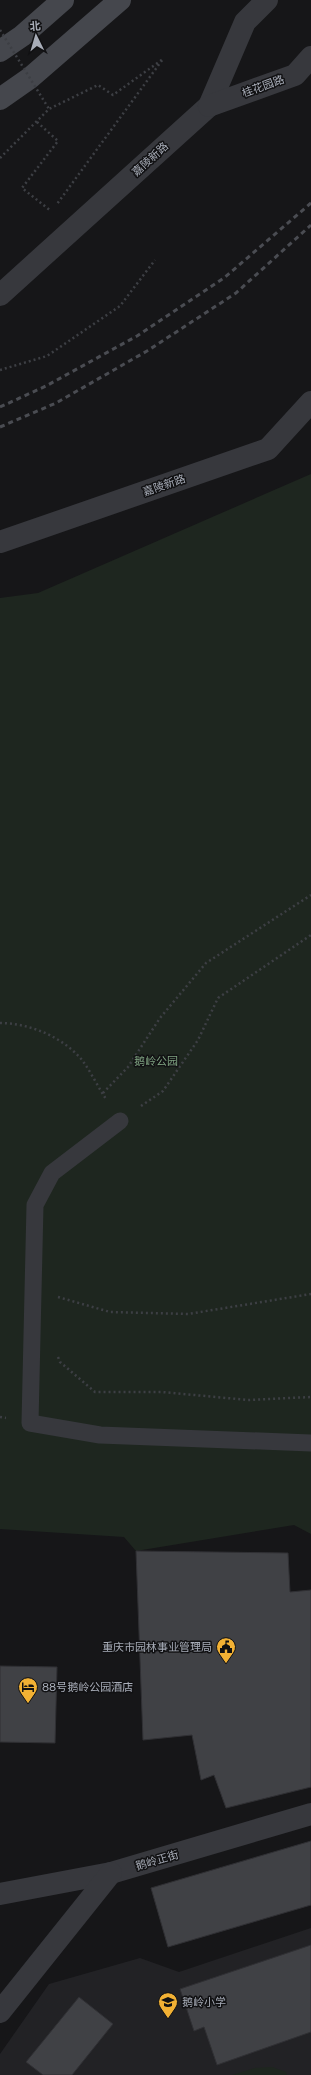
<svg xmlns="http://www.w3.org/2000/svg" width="311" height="2075" viewBox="0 0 311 2075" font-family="'Public Sans','Noto Sans SC',sans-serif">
<rect width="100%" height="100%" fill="#161618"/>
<!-- built -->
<path fill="#222225" d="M311,1928V2075H0V2054L49,1984L140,1958L179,1972Z"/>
<!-- green -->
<g fill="#1e261f">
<path d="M311,474V1534L294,1525L136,1551L124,1537L0,1529V598L38,593Z"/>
<path d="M272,2067L286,2072L287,2075H232L255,2068Z"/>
</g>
<!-- building -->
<g fill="#404145" stroke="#303034">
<path d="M136,1551L288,1553L290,1592L311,1590V1787L226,1808L214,1775L201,1780L192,1735L143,1740Z"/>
<path d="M0,1666L57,1667L55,1743L0,1742Z"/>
<path d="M311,1841V1905L168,1947L151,1888Z"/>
<path d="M311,1945V2032L217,2065L204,2027L194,2031L180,1989Z"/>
<path d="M79,1997L113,2024L72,2075H43L26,2062Z"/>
</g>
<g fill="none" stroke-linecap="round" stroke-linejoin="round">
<!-- path -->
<g stroke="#3d3f44" stroke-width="2.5" stroke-dasharray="2 3" stroke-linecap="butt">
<path d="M37,122L58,141L22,188L51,211"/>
<path d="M0,158L49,109L98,85L113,95L163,59L57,204"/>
<path d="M0,370L47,356L120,306L155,260"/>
<path d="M0,1023C29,1023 63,1037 82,1060C91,1072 98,1087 106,1099"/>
<path d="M103,1093L128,1067L160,1018L206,963L311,895"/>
<path d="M141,1106L163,1091L198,1040L218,998L311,935"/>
<path d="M58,1297L110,1312L188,1314L311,1294"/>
<path d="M58,1357L60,1362L95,1392H162L248,1400L311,1397"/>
<path d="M0,1417L6,1418"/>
</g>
<!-- service -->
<path stroke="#37383d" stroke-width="17" d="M120,1121L52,1173L35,1205L30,1423L100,1435L311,1443"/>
<!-- minor -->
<g stroke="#37383d" stroke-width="22">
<path d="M0,295L209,106"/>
<path d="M0,542L268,449L311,402"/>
</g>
<!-- tertiary -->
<g stroke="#37383d" stroke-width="22">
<path d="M209,106L245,22L267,0"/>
<path d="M209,106L295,75L311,57"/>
<path d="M0,1894L111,1873L311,1814"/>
<path d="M0,2012L111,1873"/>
</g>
<!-- secondary -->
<g stroke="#45474d" stroke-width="22">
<path d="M0,51L22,36L63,0"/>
<path d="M0,99L30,78L120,0"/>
</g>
<!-- rail -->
<g stroke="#4a4c52" stroke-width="3" stroke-dasharray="5 4" stroke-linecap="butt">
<path d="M0,407L46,386L137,336L224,278L311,203"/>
<path d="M0,427L56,403L147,351L236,293L311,225"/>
</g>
<!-- path-bridge -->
<path stroke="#3d3f44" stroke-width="2.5" stroke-dasharray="2 3" stroke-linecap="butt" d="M0,30L49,109"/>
</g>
<!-- icons -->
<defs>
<g id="civic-pin" transform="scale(1)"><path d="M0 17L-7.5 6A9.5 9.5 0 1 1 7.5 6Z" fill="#f2b134" stroke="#111113"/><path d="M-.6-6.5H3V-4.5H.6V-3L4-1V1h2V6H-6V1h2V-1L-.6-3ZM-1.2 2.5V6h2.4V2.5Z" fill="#111"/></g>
<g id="hotel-pin" transform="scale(1)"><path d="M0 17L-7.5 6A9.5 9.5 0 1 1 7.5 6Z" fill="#f2b134" stroke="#111113"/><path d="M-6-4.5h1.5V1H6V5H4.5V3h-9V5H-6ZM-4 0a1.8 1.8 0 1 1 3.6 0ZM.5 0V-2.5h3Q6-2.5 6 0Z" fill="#111"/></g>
<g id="school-pin" transform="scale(1)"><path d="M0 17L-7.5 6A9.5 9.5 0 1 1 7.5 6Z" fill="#f2b134" stroke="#111113"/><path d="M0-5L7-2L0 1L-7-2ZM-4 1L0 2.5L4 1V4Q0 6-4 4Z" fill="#111"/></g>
</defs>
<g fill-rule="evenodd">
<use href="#civic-pin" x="226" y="1647"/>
<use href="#hotel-pin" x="28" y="1687"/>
<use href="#school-pin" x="168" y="2002"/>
</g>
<g text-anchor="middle" stroke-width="3" stroke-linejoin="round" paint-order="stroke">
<!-- street labels -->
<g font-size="11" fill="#a8adb8" stroke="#111113">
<text transform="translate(263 86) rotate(-20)" y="4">桂花园路</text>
<text transform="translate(150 159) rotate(-42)" y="4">嘉陵新路</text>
<text transform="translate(164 485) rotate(-19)" y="4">嘉陵新路</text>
<text transform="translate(157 1860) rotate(-16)" y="4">鹅岭正街</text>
</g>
<!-- park labels -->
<g font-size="11" fill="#7fa381" stroke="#111113">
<text x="156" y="1065">鹅岭公园</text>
</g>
<!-- poi labels -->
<g font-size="11" fill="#a8adb8" stroke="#111113" text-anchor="start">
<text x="212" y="1651" text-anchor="end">重庆市园林事业管理局</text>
<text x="42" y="1691">88号鹅岭公园酒店</text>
<text x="182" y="2006">鹅岭小学</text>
</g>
</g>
<!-- north arrow -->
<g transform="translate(36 36) rotate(355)" stroke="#111113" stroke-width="3" paint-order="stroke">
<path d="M0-3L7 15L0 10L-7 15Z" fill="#a8adb8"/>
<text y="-6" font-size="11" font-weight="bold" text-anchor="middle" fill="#a8adb8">北</text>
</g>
</svg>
